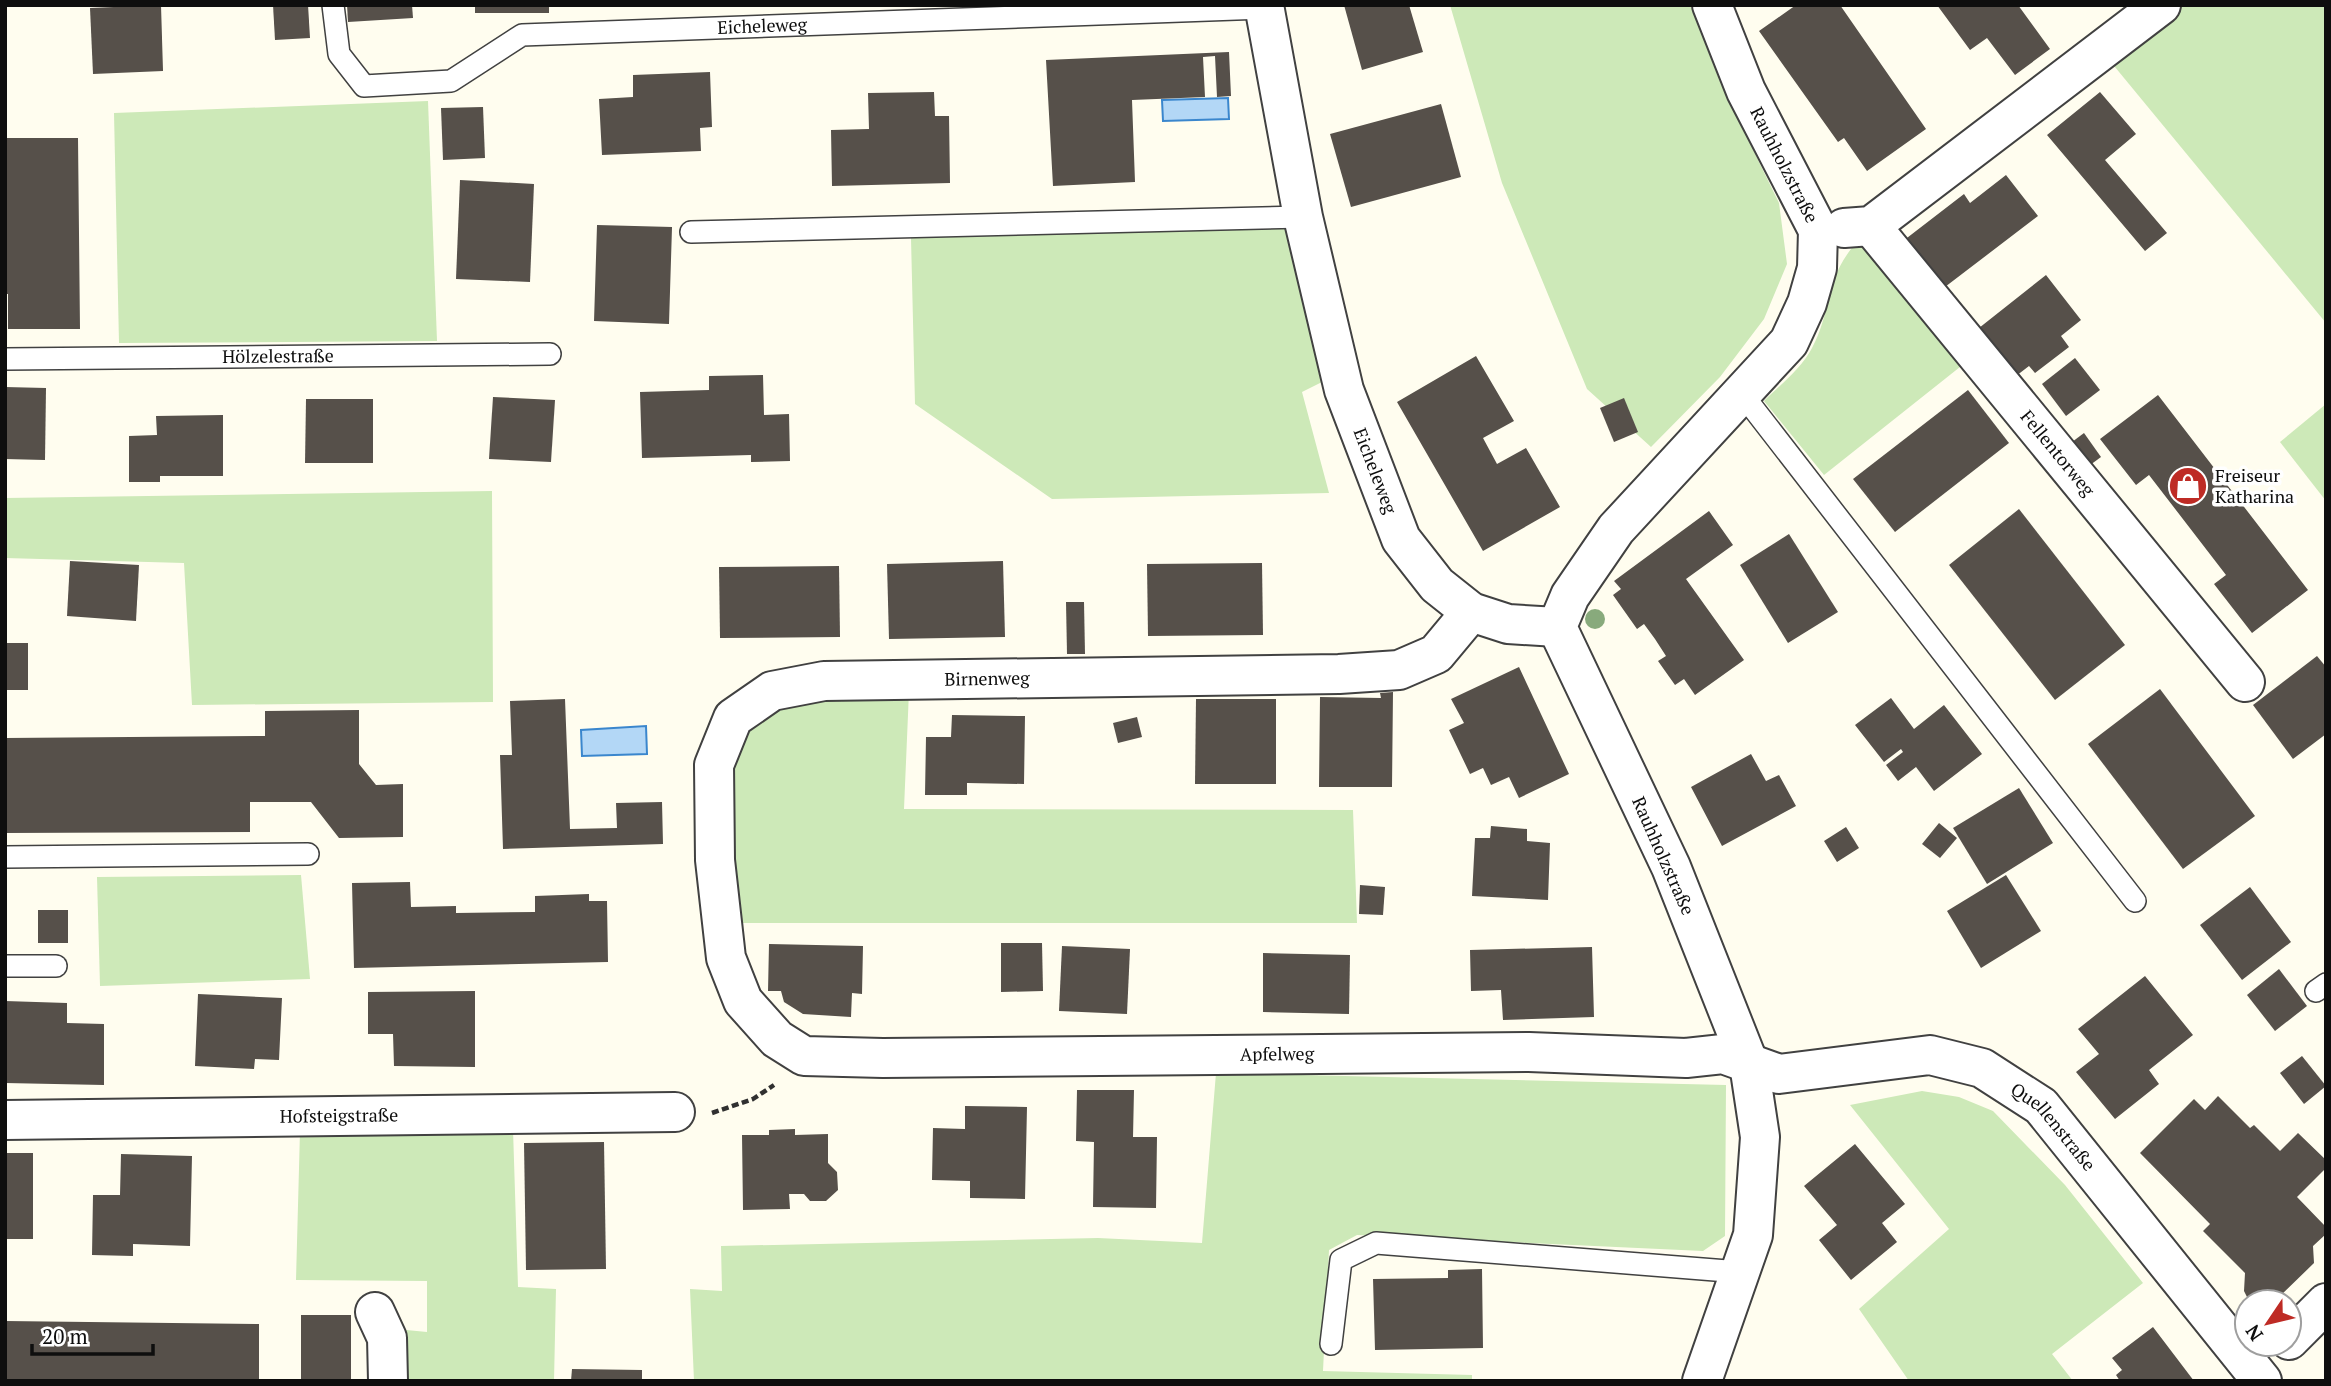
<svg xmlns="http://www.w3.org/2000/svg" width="2331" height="1386" viewBox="0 0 2331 1386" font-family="'PT Serif',serif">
<rect width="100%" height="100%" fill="#fffdef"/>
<!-- green -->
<g fill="#cde9b8">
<path d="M1450,5H1690L1721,84L1779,203L1787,264L1764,319L1720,377L1651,447L1587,389L1502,183Z"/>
<path d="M2183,5H2326V323L2110,61Z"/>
<path d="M428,101L437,341L119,343L114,113Z"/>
<path d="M1286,223L1322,382L1302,392L1329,493L1052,499L915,404L911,238Z"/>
<path d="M1856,243L1871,244L1965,363L1824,475L1764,401C1779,386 1802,368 1812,348C1833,309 1823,281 1856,243Z"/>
<path d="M2326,404V501L2280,442Z"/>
<path d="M492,491L493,702L192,705L184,563L5,558V498Z"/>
<path d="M909,691L904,809L1353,810L1357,923H736L731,753L760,716L800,695Z"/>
<path d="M301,875L310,979L100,986L97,877Z"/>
<path d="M1216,1073L1726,1085L1725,1236L1703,1251L1357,1235L1329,1250L1323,1371L1472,1375V1381H694L690,1289L722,1291L721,1246L1098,1238L1202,1243Z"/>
<path d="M1922,1091L1959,1097L1993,1111L2065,1185L2143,1283L2052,1354L2073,1381H1909L1859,1309L1949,1229L1850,1105Z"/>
<path d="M513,1129L518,1287L556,1289L554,1381H400L396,1329L427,1332V1281L296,1280L300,1131Z"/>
</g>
<!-- water -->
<g fill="#b3d7f6" stroke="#3a86cd" stroke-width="2">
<path d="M1228,98L1229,119L1163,121L1162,100Z"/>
<path d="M646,726L647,754L582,756L581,730Z"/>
</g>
<!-- building -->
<g fill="#56504a">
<path d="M161,5L163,71L93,74L90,8Z"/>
<path d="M273,5H308L310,38L275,40Z"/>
<path d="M347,5H412L413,18L348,22Z"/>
<rect x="475" y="5" width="74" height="8"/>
<path d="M1344,5H1409L1423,52L1362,70Z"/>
<path d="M1796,5H1840L1926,129L1867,171L1844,138L1838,142L1759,31Z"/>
<path d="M1937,5H2018L2050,49L2015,75L1987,38L1970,50Z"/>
<path d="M1229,52L1231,96L1217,97L1215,56L1203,57L1205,97L1132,100L1135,182L1053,186L1046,60Z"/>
<path d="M710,72L712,127L700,128L701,151L602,155L599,99L633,97V75Z"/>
<path d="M934,92L935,116H949L950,183L832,186L831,130L869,129L868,93Z"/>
<path d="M2100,92L2136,134L2105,160L2167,233L2145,251L2047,135Z"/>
<path d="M1441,104L1461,177L1351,207L1330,134Z"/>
<path d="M483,107L485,158L443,160L441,108Z"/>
<path d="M7,138H78L80,329H8V294H5Z"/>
<path d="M2006,175L2038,216L1941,290L1903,241L1964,194L1970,203Z"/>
<path d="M460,180L534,184L530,282L456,279Z"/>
<path d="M597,225L672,227L669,324L594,321Z"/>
<path d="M2046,275L2081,320L2061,336L2069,347L2035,373L2029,366L2016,376L1979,328Z"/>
<path d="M1476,356L1514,421L1483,438L1497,464L1526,448L1560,507L1483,551L1397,402Z"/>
<path d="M2075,358L2100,390L2066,416L2042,384Z"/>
<path d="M763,375L764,415L789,414L790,461L751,462V455L642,458L640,392L709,390V376Z"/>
<path d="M5,387L46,388L45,460L5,459Z"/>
<path d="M1968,390L2009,443L1895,532L1853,479Z"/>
<path d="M2158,395L2308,590L2252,633L2214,584L2226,575L2149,475L2136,485L2100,439Z"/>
<path d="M493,397L555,400L551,462L489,459Z"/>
<path d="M1624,398L1638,432L1614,442L1600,408Z"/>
<path d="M306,399H373V463H305Z"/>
<path d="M223,415V476H160V482H129V436L157,435L156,416Z"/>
<path d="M2084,433L2101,457L2086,468L2068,445Z"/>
<path d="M2019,509L2125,645L2055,700L1949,565Z"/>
<path d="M1709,511L1733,545L1686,579L1744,660L1695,695L1684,679L1675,685L1658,661L1666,656L1655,639L1644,624L1637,629L1613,595L1621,589L1614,581Z"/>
<path d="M1789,534L1838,612L1788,643L1740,565Z"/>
<path d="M70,561L139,565L136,621L67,616Z"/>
<path d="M1003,561L1005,637L889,639L887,564Z"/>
<path d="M1262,563L1263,635L1148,636L1147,564Z"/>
<path d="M839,566L840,637L720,638L719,567Z"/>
<path d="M1066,602H1084L1085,654H1067Z"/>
<rect x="5" y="643" width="23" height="47"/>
<path d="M2317,656L2326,667V734L2293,759L2253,705Z"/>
<path d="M1519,667L1569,774L1519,798L1509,777L1491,785L1483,768L1470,774L1449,730L1464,723L1451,699Z"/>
<path d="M2160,689L2255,816L2183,869L2088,744Z"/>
<path d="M1393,692L1392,787H1319L1320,697L1381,698L1380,693Z"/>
<path d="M1891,698L1914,729L1944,705L1982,754L1934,791L1916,767L1898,781L1886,765L1903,752L1901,749L1884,762L1855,725Z"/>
<path d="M565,699L570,829L617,828L616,803L662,802L663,844L503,849L500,755H512L510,701Z"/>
<path d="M1196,699H1276V784H1195Z"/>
<path d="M359,710V764L376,785L403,784V837L339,838L311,802H250V832L5,833V738L265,736V711Z"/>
<path d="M952,715L1025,716L1024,784L967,783V795H925L926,737H951Z"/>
<path d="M1137,717L1142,737L1118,743L1113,723Z"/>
<path d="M1751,754L1766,781L1779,775L1796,806L1722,846L1691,787Z"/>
<path d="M2019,788L2053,843L1987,884L1953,828Z"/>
<path d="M1939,823L1957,838L1940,858L1922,844Z"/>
<path d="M1491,826L1527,829V841L1550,843L1548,900L1472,896L1475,838H1490Z"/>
<path d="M1846,827L1859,848L1837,862L1824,841Z"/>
<path d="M2006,875L2041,931L1981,968L1947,911Z"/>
<path d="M410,882L411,907L456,906V913L535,912V896L589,894V901H607L608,962L354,968L352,883Z"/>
<path d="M1360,885L1385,887L1383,915L1359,914Z"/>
<path d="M2250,887L2291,942L2242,980L2200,925Z"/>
<rect x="38" y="910" width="30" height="33"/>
<path d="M1001,943H1042L1043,991L1001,992Z"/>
<path d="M769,944L863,946L862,994L852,993L851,1017L803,1014L784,1002L781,991H768Z"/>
<path d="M1062,946L1130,949L1127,1014L1059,1011Z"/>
<path d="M1592,947L1594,1017L1503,1020L1501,990L1471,991L1470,950Z"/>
<path d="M1263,953L1350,955L1349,1014L1263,1012Z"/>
<path d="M2279,969L2307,1006L2275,1031L2247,995Z"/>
<path d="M2145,976L2193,1035L2149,1070L2159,1084L2115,1119L2076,1072L2099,1054L2078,1029Z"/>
<path d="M475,991V1067L394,1066L393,1034H368V992Z"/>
<path d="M198,994L282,998L279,1060L255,1059L254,1069L195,1066Z"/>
<path d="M5,1001L67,1003V1023L104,1024V1085L5,1083Z"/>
<path d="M2302,1056L2326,1086L2304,1104L2280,1073Z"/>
<path d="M1077,1090H1134L1133,1137H1157L1156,1208L1093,1207L1094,1142L1076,1141Z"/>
<path d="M2218,1096L2250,1128L2254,1125L2280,1151L2298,1133L2326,1160V1168L2297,1197L2326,1227V1234L2313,1246L2314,1263L2274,1302L2248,1299L2244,1291L2245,1273L2203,1231L2210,1224L2140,1153L2194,1099L2205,1110Z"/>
<path d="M965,1106L1027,1107L1025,1199L970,1198V1181L932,1180L933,1128L965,1129Z"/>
<path d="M795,1129V1135L828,1134V1163L837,1172L838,1190L826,1201H810L804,1194H789L790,1209L743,1210L742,1135H769V1130Z"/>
<path d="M604,1142L606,1269L526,1270L524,1143Z"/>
<path d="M1855,1144L1905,1204L1882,1223L1897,1242L1851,1280L1819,1240L1837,1225L1804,1186Z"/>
<rect x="5" y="1153" width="28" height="86"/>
<path d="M121,1154L192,1156L190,1246L133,1244V1256L92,1255L93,1195H120Z"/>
<path d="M1482,1269L1483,1348L1375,1350L1373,1279L1448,1278V1270Z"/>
<rect x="301" y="1315" width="50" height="66"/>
<path d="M5,1321L259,1324V1381H5Z"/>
<path d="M2153,1327L2194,1381H2120L2116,1375L2122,1370L2112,1358Z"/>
<path d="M572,1369L642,1370V1381H571Z"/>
</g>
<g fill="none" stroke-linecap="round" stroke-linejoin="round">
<!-- service casing -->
<g stroke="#414141" stroke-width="24">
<g id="service">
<path id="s1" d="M333,5L339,54L364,86L451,81L522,35L1264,8"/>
<path d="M691,232L1303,217"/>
<path id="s2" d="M5,359L550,354"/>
<path d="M1743,395L2135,901"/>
<path d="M5,857L308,854"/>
<path d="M5,966H56"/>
<path d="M2316,991L2326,984"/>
<path d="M1331,1344L1341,1260L1376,1243L1740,1272"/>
</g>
</g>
<!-- minor casing -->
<g stroke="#414141" stroke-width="42">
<g id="minor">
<path id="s3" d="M1264,5L1303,217L1344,390L1401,539L1437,585L1471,612L1508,624L1557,627"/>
<path id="s4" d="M1871,226L2245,682"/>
<path d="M1844,228L1871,226L2161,5"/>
<path id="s5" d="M1471,612L1436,654L1399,670L1339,674L824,681L772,691L733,718L714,765L715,860L726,958L743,1001L777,1039L804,1056L883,1058L1529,1052L1686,1058L1723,1054L1779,1074L1930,1055L1982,1068L2041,1106L2262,1381"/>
<path id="s6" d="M5,1120L675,1112"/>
<path d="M375,1312L387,1338L388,1381"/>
<path d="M2289,1340L2326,1303"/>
<path d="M1702,1381L1753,1235L1760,1137L1749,1064L1671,867L1557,627L1570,596L1616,529L1789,342L1807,303L1817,268L1818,230L1746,91L1712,5"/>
</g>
</g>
<!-- path -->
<path stroke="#303030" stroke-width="4.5" stroke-dasharray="7 3.5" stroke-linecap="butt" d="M712,1113L753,1099L774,1085"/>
<!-- service -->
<use href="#service" stroke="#fff" stroke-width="21"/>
<!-- minor -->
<use href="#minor" stroke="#fff" stroke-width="38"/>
</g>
<!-- trees -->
<circle fill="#88aa7c" cx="1595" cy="619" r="10"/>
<!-- icons -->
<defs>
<g id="shop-disc" transform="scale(2.0125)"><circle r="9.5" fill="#be2b25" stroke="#fff"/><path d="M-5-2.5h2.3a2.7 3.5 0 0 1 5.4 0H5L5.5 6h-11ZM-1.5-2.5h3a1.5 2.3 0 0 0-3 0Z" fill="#fff"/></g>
</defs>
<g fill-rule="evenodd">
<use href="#shop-disc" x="2188" y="486"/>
</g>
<g text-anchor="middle" stroke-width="7" stroke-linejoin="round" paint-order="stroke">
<!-- street labels -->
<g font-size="18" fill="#0e0e0e" stroke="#fff">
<text dy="6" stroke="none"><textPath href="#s1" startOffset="502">Eicheleweg</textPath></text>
<text transform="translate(1784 165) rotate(63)" y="6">Rauhholzstraße</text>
<text dy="6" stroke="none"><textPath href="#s2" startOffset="273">Hölzelestraße</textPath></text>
<text dy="6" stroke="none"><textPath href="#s4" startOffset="294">Fellentorweg</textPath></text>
<text dy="6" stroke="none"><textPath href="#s3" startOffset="480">Eicheleweg</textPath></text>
<text transform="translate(987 679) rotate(-1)" y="6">Birnenweg</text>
<text transform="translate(1663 856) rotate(66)" y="6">Rauhholzstraße</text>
<text dy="6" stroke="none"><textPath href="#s5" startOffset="1617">Apfelweg</textPath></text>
<text dy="6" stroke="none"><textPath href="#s6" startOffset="334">Hofsteigstraße</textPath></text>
<text dy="6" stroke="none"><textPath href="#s5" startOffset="2422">Quellenstraße</textPath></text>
</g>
<!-- poi labels -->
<g font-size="18" fill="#0e0e0e" stroke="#fff" text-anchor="start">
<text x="2215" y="482">Freiseur<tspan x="2215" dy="21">Katharina</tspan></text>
</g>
</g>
<!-- border -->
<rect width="2331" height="1386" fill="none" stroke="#0e0e0e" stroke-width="14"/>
<!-- north arrow -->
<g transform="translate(2268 1323) rotate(235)"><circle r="33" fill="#ffffff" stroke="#9f9f9f" stroke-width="2"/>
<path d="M0-5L12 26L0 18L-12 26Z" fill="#be2b25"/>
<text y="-10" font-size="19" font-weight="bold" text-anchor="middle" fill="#0e0e0e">N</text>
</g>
<!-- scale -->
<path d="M32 1344v10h121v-10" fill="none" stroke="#0e0e0e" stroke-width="3.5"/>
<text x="42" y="1344" font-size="21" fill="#0e0e0e" stroke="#ffffff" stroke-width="5" paint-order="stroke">20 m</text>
</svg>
